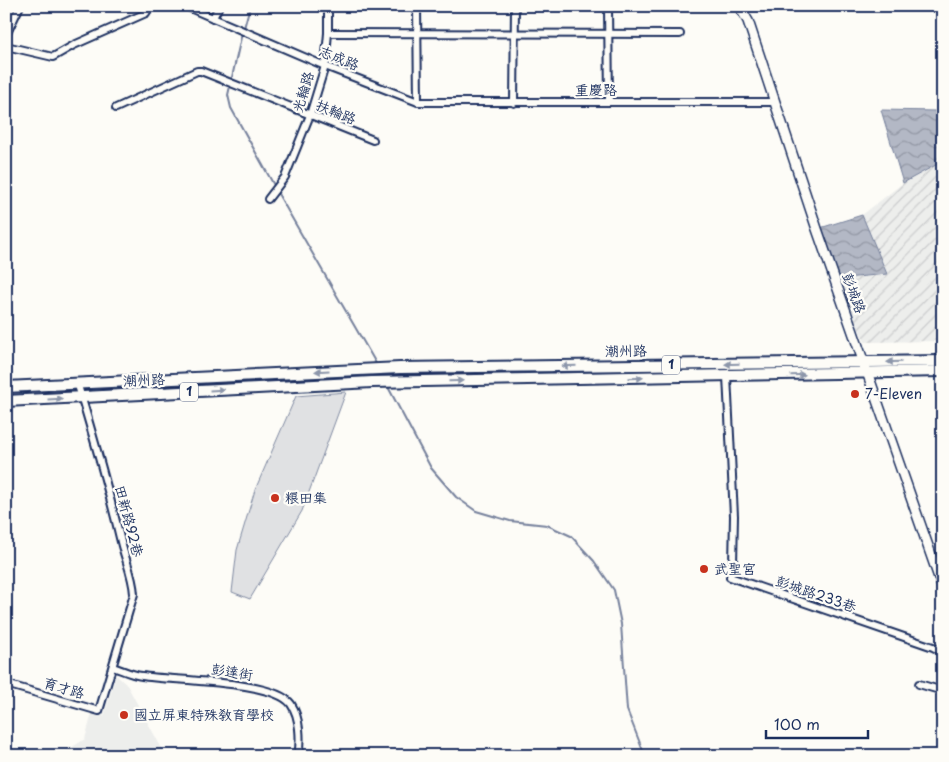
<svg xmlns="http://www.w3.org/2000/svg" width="949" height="762" viewBox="0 0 949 762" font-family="'Playpen Sans','LXGW WenKai TC',sans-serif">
<defs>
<pattern id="industrial-furrows" width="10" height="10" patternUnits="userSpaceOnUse" patternTransform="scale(1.25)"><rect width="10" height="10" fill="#edeeec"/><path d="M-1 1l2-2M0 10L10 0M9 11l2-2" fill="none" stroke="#cbcccd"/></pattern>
<pattern id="water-waves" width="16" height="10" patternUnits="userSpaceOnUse" patternTransform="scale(1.25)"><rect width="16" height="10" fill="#b3b8c5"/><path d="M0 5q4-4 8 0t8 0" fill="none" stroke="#9196a3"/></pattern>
</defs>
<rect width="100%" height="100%" fill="#fdfcf7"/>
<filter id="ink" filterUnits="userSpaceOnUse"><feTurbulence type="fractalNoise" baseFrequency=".02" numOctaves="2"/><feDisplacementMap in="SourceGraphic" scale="10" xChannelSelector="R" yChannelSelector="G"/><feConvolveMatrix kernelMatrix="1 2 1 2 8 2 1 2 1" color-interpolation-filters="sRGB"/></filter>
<g filter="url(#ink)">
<!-- built -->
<path fill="#edeeec" d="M116,675L127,685L166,756H58L85,739L92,713L104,716Z"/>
<!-- industrial -->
<path fill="url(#industrial-furrows)" d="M943,161V341L865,342L835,279L886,274L862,215L903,183Z"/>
<!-- green -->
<path fill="#e0e1e3" stroke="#7e88a0" d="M346,392L302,511L250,599L232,592L237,550L255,490L296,396Z"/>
<!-- water -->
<g fill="url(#water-waves)" stroke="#76819c">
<path d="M943,92V161L903,183L881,110L936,111Z"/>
<path d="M862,215L887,274L835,279L817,229Z"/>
</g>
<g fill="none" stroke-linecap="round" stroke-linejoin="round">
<!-- stream -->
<g stroke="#76819c" stroke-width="2">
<path d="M244,28L250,6"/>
<path d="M242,33L228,95L231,108L275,187"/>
<path d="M277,192L377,365"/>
<path d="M387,385L431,468L456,497L476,511L510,521L547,525L571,536L594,561L614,590L621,624L627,710L645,756"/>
</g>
<!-- street casing -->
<g stroke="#1b2f5e" stroke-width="10">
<g id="street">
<path d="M185,6L325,66L418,102H774"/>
<path d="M417,6L418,102"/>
<path d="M608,6L609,102"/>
<path d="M213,18L219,6"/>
<path d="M328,33L680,34"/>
<path d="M6,35L20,6"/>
<path d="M6,46L53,57L74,45L146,13L150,6"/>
<path d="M514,103L515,6"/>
<path d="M116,108L197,71H201L373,140"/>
<path d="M268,199L285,177L310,115L325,66L328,33V6"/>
<path d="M727,376L734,516L733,564L730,577L933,647L943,652"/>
<path d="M113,667C122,670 132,675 142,676C171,681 274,680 291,704C300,717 301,740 298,756"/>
<path d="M6,684L99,711L134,594C133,576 125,559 121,542C108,488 93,435 77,382"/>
<path d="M919,684L943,691"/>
</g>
</g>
<!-- secondary casing -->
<g stroke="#1b2f5e" stroke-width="12">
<path id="secondary" d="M739,6L748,21L817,229L943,589"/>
</g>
<!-- primary casing -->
<g stroke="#1b2f5e" stroke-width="14">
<g id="primary">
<path d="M6,387L400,368L943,361"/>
<path d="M6,401L372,382L943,371"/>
</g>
</g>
<!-- street -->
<use href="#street" stroke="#fdfcf7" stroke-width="6"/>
<!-- secondary -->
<use href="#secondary" stroke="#fdfcf7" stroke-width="9"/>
<!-- primary -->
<use href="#primary" stroke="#fdfcf7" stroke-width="10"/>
</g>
<!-- one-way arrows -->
<defs><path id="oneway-solid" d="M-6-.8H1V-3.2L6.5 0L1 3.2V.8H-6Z" transform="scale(1.25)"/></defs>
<g fill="#8c96aa">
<use href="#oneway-solid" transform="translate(894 362) rotate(178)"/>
<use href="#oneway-solid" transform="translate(732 364) rotate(179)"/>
<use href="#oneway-solid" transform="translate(569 366) rotate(179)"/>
<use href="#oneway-solid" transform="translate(322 371) rotate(177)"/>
<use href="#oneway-solid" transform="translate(798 375) rotate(-1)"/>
<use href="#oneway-solid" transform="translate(636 378) rotate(-1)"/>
<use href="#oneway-solid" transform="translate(456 381) rotate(-1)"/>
<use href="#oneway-solid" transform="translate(217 390) rotate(-3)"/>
<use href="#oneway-solid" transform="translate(55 399) rotate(-3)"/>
</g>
</g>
<!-- markers -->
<g fill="#c8321e" stroke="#fdfcf7" stroke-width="2">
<circle cx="855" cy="394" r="5"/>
<circle cx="275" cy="498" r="5"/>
<circle cx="704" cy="569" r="5"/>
<circle cx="124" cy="715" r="5"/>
</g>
<g text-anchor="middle" stroke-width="4.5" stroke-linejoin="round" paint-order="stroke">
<!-- shield labels -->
<g fill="#fdfcf7" stroke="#5f6c8c" stroke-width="1">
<rect x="662" y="355.5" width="18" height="19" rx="4"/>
<rect x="180" y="382.5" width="18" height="19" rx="4"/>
</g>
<g font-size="12" font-weight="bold" fill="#1b2f5e">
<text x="671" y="369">1</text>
<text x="189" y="396">1</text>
</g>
<!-- street labels -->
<g font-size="14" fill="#1b2f5e" stroke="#fdfcf7">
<text transform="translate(339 58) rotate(22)" y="5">志成路</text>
<text x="596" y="95">重慶路</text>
<text transform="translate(303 92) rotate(-73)" y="5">光輪路</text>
<text transform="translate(336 112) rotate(22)" y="5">扶輪路</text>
<text transform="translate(854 293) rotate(70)" y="5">彭城路</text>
<text transform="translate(626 351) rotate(-1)" y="5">潮州路</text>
<text transform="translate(144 380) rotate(-3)" y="5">潮州路</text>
<text transform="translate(129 521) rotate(75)" y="5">田新路92巷</text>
<text transform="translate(816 594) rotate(19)" y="5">彭城路233巷</text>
<text transform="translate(232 672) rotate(9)" y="5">彭達街</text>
<text transform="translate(64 688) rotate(16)" y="5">育才路</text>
</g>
<!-- poi labels -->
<g font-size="14" fill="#1b2f5e" stroke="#fdfcf7" text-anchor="start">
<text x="865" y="399">7-Eleven</text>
<text x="285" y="503">粮田集</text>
<text x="714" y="574">武聖宮</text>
<text x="134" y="720">國立屏東特殊教育學校</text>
</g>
</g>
<!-- margin -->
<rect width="949" height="762" fill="none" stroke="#fdfcf7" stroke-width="25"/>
<rect x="12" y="12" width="924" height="737" fill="none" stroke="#1b2f5e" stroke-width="2" filter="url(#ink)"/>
<!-- scale -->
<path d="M766 730v8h102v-8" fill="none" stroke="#1b2f5e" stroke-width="2.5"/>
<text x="774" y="730" font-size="15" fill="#1b2f5e" stroke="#fdfcf7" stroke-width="4" paint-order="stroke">100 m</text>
</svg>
